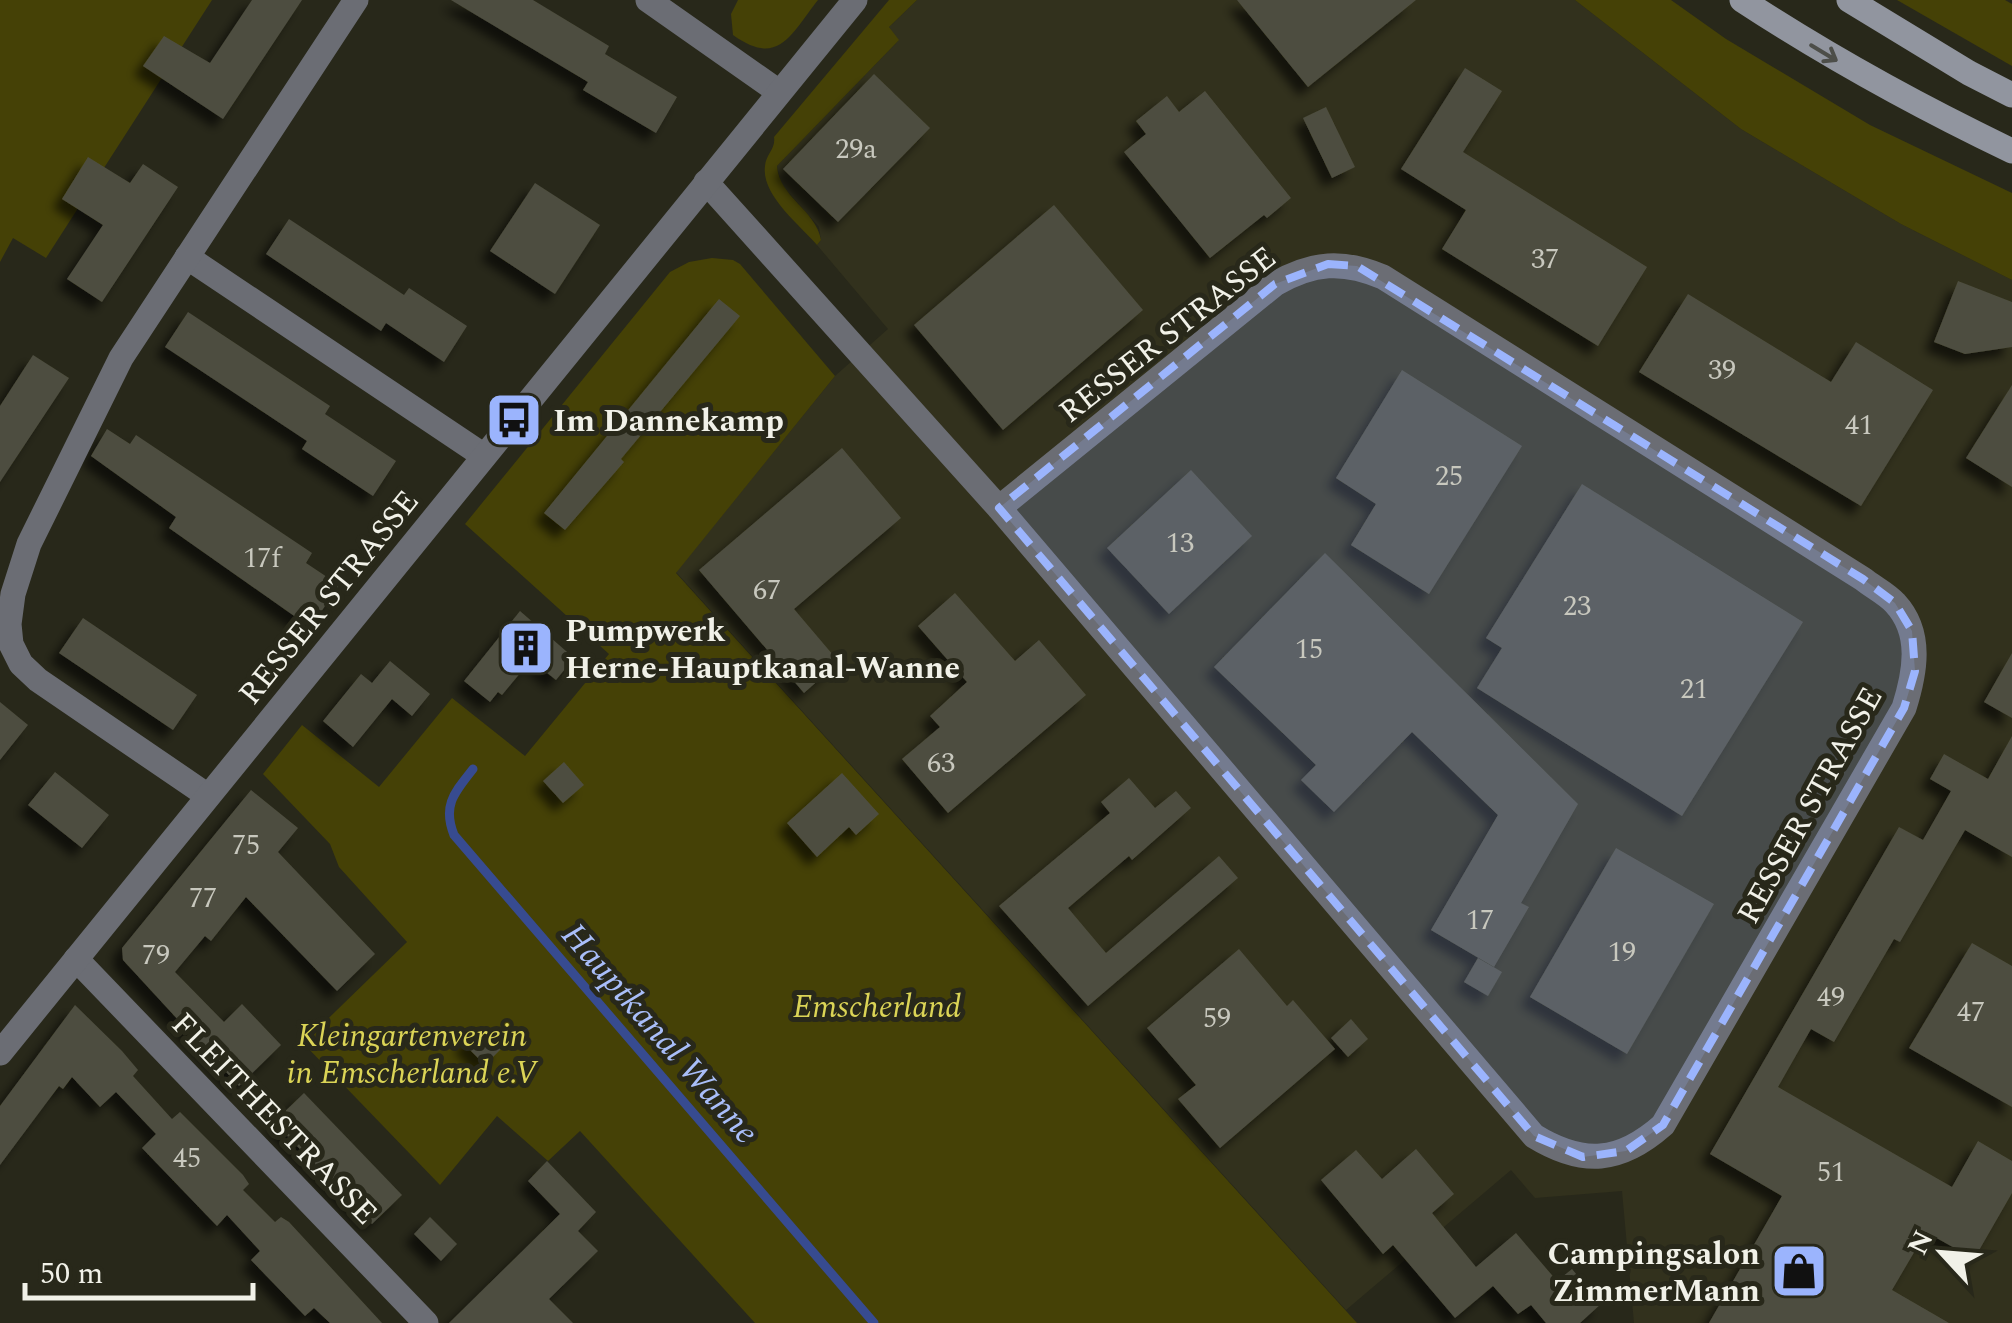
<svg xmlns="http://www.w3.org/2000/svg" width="2012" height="1323" viewBox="0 0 2012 1323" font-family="Spectral,serif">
<defs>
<filter id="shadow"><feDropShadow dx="-9" dy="9" stdDeviation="5" flood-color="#0009"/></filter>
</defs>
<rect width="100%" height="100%" fill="#28281a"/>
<!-- built -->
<path fill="#32311d" d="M917,0H1575L1741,129L1901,224L2012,280V1323H1634L1622,1191L1535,1198L1511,1170L1346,1310L676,572L835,376L888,329L817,245L821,240L819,227L781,184L777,166L898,41L889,27Z"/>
<!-- green -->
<g fill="#454106">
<path d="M0,0H212L46,258L13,238L0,262Z"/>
<path d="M738,0H818C791,34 779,68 733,35L731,14Z"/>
<path d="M889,0H917L889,27L899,40L777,166C779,197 816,210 821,240L817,245C800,225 761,195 765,166C766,154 776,149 774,137Z"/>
<path d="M1575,0H1671L1726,39L1870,125L2012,193V280L1901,224L1741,129Z"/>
<path d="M1897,0H2005L2012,4V66Z"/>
<path d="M712,258L733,260L740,264L835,376L676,573L1357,1323H755L580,1131L548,1161L497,1116L440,1185L303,1043L407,942L339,867L330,844L263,774L302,725L379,787L452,698L525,756L609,654L465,524L670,272L689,262Z"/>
</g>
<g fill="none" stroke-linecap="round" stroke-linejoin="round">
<!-- stream -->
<path stroke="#374b90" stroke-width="9" d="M473,769C455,792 442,805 454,835L874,1323"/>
</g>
<!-- building -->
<g fill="#4e4e3f" filter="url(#shadow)">
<path d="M252,0H302L223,119L143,66L164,36L210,63Z"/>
<path d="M451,0H533L609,46L605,54L677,97L656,133L583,90L588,82Z"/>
<path d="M1237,0H1416L1308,87Z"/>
<path d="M1465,68L1502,91L1463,152L1647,267L1598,346L1442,249L1466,210L1401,169Z"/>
<path d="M874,74L930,128L838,222L783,169Z"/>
<path d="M1205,91L1291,198L1267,218L1264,215L1210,258L1124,152L1146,134L1136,121L1167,96L1179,112Z"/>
<path d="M1326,107L1355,167L1332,178L1303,118Z"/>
<path d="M88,157L130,183L143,164L178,187L102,302L67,279L103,225L62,199Z"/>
<path d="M535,183L600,225L555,294L490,251Z"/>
<path d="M1054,205L1143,310L1003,430L914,325Z"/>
<path d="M289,219L404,295L409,288L467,326L444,362L386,323L381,331L266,254Z"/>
<path d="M1958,281L2012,302V347L1965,354L1934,342Z"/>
<path d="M1688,294L1831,382L1856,342L1933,390L1861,506L1639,372Z"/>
<path d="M719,299L740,316L621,459L624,462L565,530L544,513Z"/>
<path d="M188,312L330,406L325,414L396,461L373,496L302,449L307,441L165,347Z"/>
<path d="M33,355L69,378L0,482V406Z"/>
<path d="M1402,370L1522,446L1429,594L1351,545L1376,504L1336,478Z"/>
<path d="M2012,385V487L1966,458Z"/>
<path d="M107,429L130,444L136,435L312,553L306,563L339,585L321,612L318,609L307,625L169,528L176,517L91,456Z"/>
<path d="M842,448L901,518L794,609L839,662L804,693L699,570Z"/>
<path d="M1191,470L1252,536L1169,614L1107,548Z"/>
<path d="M1582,484L1803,622L1682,816L1477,688L1502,648L1486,638Z"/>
<path d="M1325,553L1578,804L1521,903L1529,907L1494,967L1431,930L1498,815L1412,732L1334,812L1301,780L1316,765L1214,667Z"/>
<path d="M955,593L1015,661L1039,640L1086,695L948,813L902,759L940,727L930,716L967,682L918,626Z"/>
<path d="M520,611L574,658L556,680L531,660L502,695L498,692L490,702L464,681Z"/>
<path d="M83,618L197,695L173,730L59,653Z"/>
<path d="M2012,653V718L1984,702Z"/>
<path d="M390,661L430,694L412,716L392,699L353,747L323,721L361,674L372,683Z"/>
<path d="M0,702L28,725L0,760Z"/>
<path d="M2012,736V857L1965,830L1900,942L1894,939L1834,1042L1811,1029L1778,1087L1952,1187L1978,1141L2012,1161V1193L1974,1259L1926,1232L1892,1290L1949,1323H1709L1782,1196L1710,1154L1899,827L1923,840L1951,791L1930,779L1944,754L1988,779Z"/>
<path d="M564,762L584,785L563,803L543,781Z"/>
<path d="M55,772L109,815L82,848L28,805Z"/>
<path d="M842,773L879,814L856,835L849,827L817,857L787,823Z"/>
<path d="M1129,778L1155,808L1176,791L1191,808L1132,860L1129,856L1068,908L1106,953L1219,856L1238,878L1088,1006L999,906L1110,813L1101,802Z"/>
<path d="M251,790L298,828L278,852L375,954L337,991L246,897L211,941L205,936L175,972L224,1022L242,1004L281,1045L239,1086L123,960L122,948Z"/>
<path d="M1616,848L1714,904L1627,1054L1530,997Z"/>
<path d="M1972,943L2012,966V1107L1909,1048Z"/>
<path d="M1239,949L1287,1006L1293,1000L1335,1049L1220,1148L1178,1099L1196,1085L1147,1028Z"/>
<path d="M1478,958L1502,972L1488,996L1464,982Z"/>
<path d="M75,1005L122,1051L138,1070L133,1076L172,1119L180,1112L243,1175L249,1184L243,1190L275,1222L281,1217L289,1222L382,1323H330L314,1308L305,1316L251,1260L260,1251L227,1215L217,1226L142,1148L156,1134L116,1092L100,1107L72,1077L63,1089L59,1086L0,1165V1106Z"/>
<path d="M1351,1019L1368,1039L1348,1057L1331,1038Z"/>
<path d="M480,1027L501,1049L485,1065L463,1043Z"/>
<path d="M304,1093L402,1195L372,1224L274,1122Z"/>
<path d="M1416,1149L1454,1194L1432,1213L1476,1267L1516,1233L1557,1281L1572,1269L1601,1304L1580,1323H1546L1531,1305L1518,1314L1493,1286L1455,1318L1393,1245L1383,1254L1321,1180L1356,1150L1382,1179Z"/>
<path d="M547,1161L596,1212L578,1231L598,1251L549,1299L573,1323H449L560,1214L528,1181Z"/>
<path d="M430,1217L457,1244L441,1261L414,1234Z"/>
</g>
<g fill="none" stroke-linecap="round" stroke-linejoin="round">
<!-- street -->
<g stroke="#6b6d74" stroke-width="25">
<path d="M648,0L779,92"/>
<path d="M706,182L999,508L1534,1136C1583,1166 1620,1163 1663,1125L1904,708C1915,673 1923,633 1895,603C1887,594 1873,587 1863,579L1383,277C1343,260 1313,262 1275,284L999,508"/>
<path d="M187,257L484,456"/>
<path d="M208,796L38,680L21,664L11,644L9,624L13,594L29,544L121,358L356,0"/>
<path d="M76,959L426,1323"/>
<path d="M0,1053L855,0"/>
</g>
<!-- secondary -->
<g stroke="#91959f" stroke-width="25">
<path d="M1742,0C1829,57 1918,106 2012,151"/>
<path d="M1849,0L1969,73L2012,95"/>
</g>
</g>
<!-- one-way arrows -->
<defs><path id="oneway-shaft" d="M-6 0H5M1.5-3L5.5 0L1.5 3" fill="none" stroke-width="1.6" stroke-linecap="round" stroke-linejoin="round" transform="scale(2.5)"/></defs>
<use stroke="#4d4e49" href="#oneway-shaft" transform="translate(1824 53) rotate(31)"/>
<!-- marked area -->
<path fill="#9bb4fd" fill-opacity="0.2" stroke="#9bb4fd" stroke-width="8" stroke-dasharray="20 12" stroke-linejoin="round" d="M1328,264L1357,266L1863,579L1895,603L1912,631L1915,671L1904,708L1663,1125L1626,1151L1583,1157L1534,1136L999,508L1275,284Z"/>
<!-- icons -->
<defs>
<g id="bus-square" transform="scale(2.875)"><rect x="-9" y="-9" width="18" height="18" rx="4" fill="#9bb4fd" stroke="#28281a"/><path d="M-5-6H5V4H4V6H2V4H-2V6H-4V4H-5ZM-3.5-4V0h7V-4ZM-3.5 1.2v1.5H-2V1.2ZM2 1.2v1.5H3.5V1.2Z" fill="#111"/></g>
<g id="building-square" transform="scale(2.875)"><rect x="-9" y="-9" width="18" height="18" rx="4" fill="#9bb4fd" stroke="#28281a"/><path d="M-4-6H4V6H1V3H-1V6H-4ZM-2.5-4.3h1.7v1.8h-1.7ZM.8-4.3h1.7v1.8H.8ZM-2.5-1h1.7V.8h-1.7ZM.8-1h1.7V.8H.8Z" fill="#111"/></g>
<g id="shop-square" transform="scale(2.875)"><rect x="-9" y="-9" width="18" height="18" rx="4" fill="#9bb4fd" stroke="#28281a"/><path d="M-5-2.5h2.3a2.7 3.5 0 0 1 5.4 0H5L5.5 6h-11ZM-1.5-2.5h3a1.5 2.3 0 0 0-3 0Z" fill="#111"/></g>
</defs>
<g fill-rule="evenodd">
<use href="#bus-square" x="514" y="420"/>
<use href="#building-square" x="526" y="648"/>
<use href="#shop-square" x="1799" y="1271"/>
</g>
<g text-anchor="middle" stroke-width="10" stroke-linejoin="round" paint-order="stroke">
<!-- number labels -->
<g font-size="28" fill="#c8c8be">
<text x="856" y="158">29a</text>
<text x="1545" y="268">37</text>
<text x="1722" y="379">39</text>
<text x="1859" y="434">41</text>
<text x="1449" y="485">25</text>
<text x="1180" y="552">13</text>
<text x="262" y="567">17f</text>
<text x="767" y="599">67</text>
<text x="1577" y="615">23</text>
<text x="1309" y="658">15</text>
<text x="1694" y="698">21</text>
<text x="941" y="772">63</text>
<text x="246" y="854">75</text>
<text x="203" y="907">77</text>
<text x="1480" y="929">17</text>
<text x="1622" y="961">19</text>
<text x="156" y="964">79</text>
<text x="1831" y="1006">49</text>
<text x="1971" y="1021">47</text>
<text x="1217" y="1027">59</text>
<text x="187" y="1167">45</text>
<text x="1831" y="1181">51</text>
</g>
<!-- street labels -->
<g font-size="32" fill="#f1f1e8" stroke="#28281a">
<text transform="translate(1167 334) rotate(-38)" y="11">RESSER STRASSE</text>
<text transform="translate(328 597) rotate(-51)" y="11">RESSER STRASSE</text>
<text transform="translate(1809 805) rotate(-61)" y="11">RESSER STRASSE</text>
<text transform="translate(275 1118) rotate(46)" y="11">FLEITHESTRASSE</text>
</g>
<!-- poi labels -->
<g font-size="32" font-weight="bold" fill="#f1f1e8" stroke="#28281a" text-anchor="start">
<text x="553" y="431">Im Dannekamp</text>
<text x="565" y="641">Pumpwerk<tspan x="565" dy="37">Herne-Hauptkanal-Wanne</tspan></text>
<text x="1760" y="1264" text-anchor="end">Campingsalon<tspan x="1760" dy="37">ZimmerMann</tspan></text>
</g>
<!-- park labels -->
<g font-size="32" font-style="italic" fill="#dbd456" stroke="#28281a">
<text x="877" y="1017">Emscherland</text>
<text x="412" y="1046">Kleingartenverein<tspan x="412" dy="37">in Emscherland e.V</tspan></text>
</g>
<!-- water labels -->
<g font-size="35" font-style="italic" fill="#a9bef9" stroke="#28281a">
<text transform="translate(661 1033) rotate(49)" y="12">Hauptkanal Wanne</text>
</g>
</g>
<!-- north arrow -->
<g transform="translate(1942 1253) rotate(296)" stroke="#28281a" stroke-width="8" paint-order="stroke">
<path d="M0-8L18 38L0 25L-18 38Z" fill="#f1f1e8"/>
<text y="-15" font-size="28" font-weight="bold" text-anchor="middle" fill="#f1f1e8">N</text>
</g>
<!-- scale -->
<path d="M25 1283v15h228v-15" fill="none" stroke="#f1f1e8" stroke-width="5"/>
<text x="40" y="1283" font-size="30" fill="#f1f1e8" stroke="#28281a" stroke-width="8" paint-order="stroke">50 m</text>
</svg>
